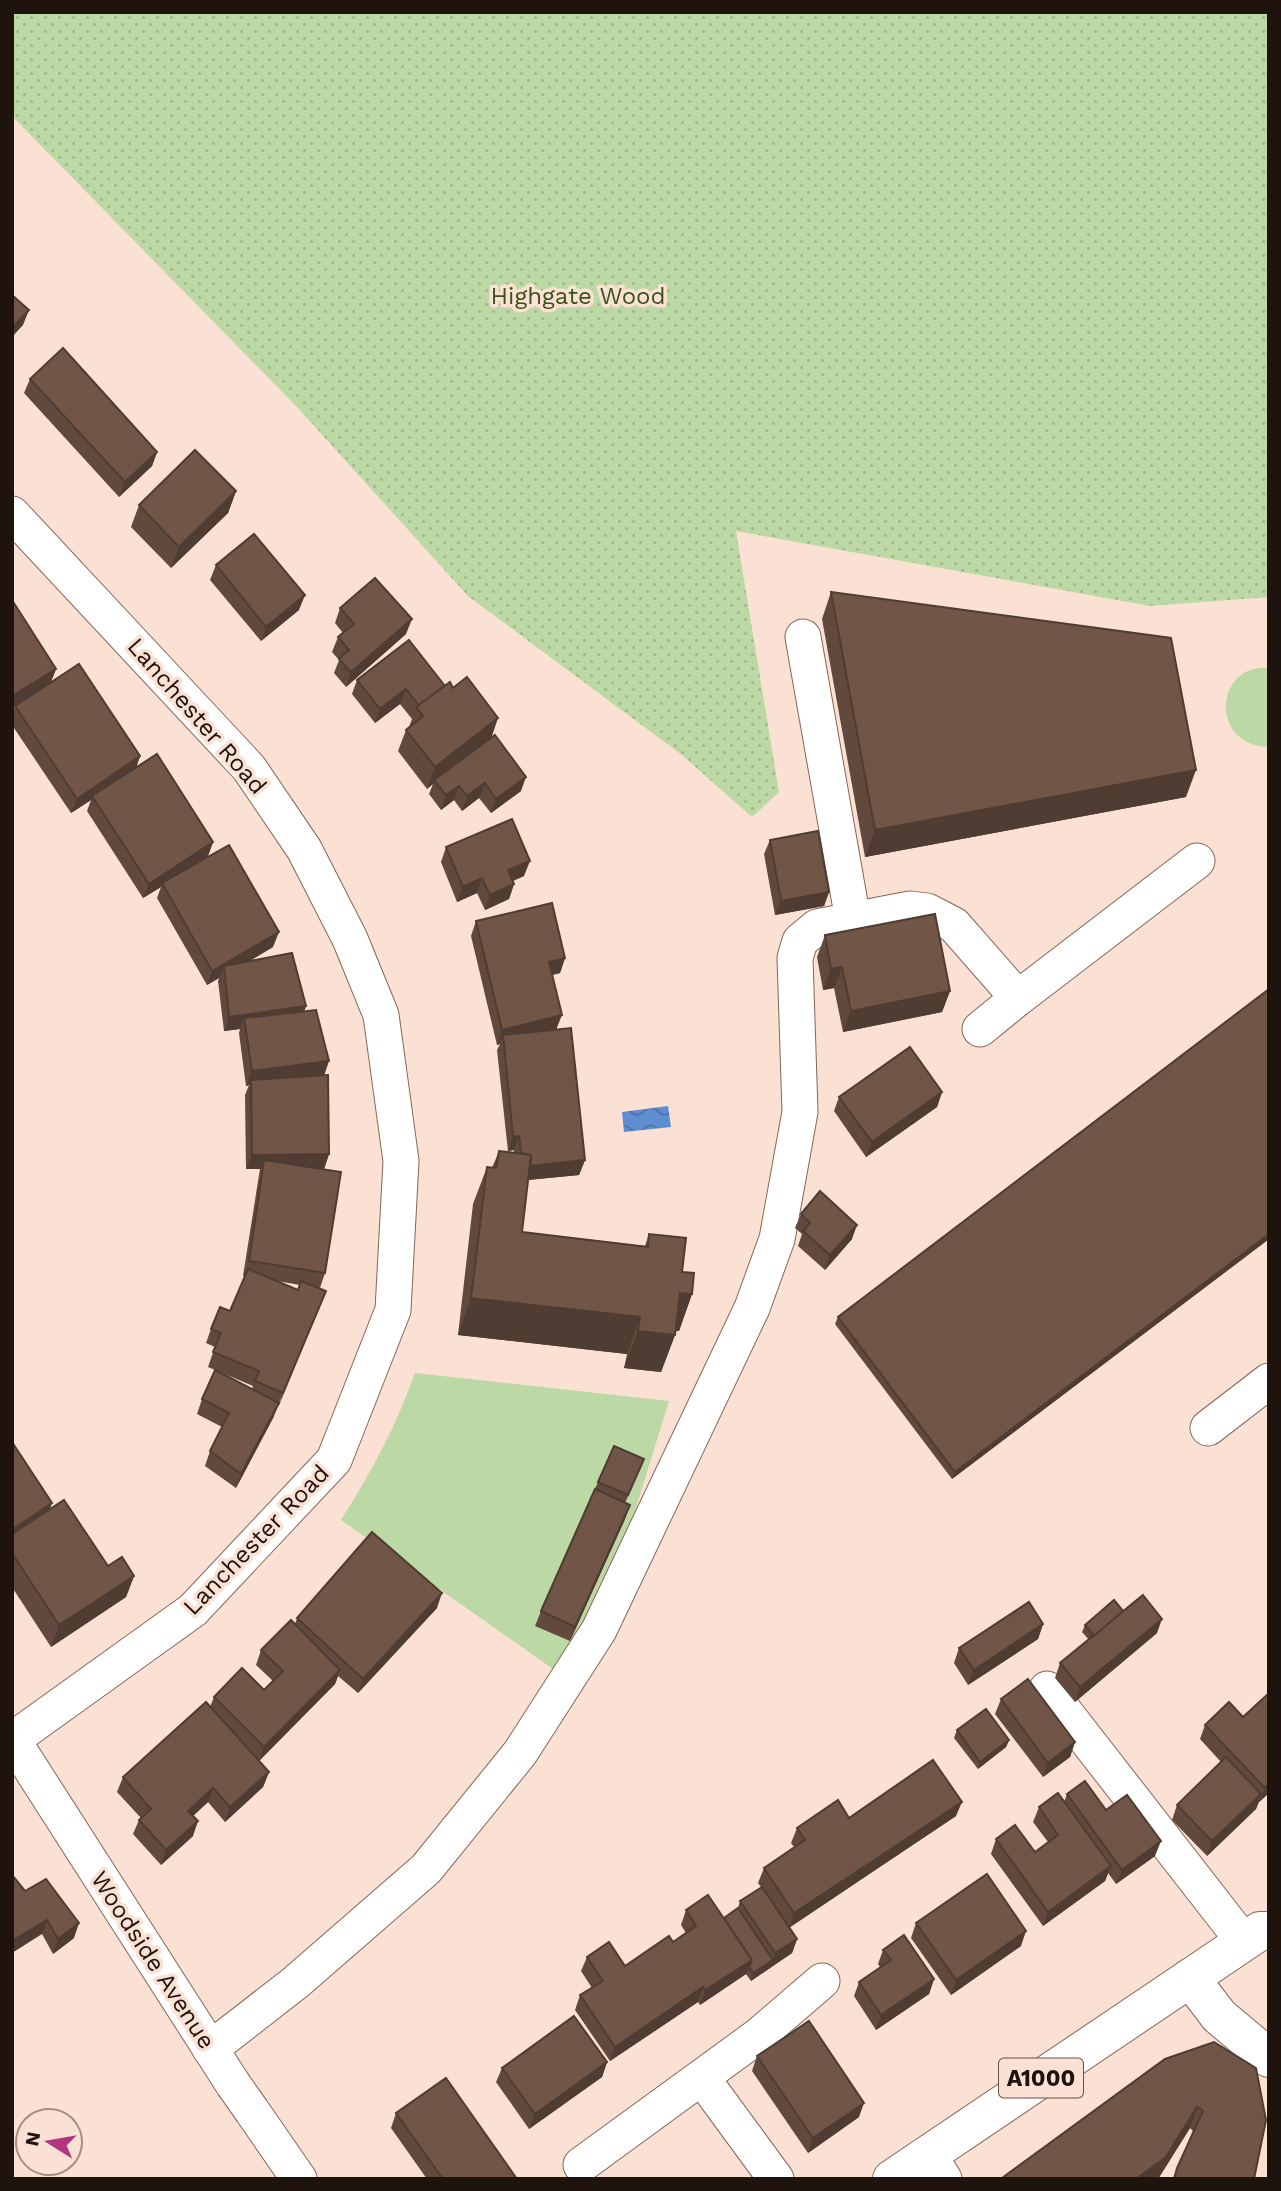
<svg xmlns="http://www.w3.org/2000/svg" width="1281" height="2191" viewBox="0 0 1281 2191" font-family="'Work Sans',sans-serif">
<defs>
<pattern id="park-dots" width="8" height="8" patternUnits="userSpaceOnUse" patternTransform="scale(1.75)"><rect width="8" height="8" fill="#bcd8a4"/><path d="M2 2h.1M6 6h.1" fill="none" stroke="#a1b88c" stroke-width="1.8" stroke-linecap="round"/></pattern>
<pattern id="water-waves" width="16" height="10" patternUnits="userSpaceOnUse" patternTransform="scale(1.75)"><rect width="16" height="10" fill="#5e8ed1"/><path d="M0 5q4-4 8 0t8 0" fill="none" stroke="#4d73a8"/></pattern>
</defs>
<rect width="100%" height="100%" fill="#fbe1d3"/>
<!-- park -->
<path fill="url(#park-dots)" d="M12,12H1269V597L1150,606L736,531L779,792L752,817L682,755L468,596L297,407L12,116Z"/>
<!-- garden -->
<g fill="#bcd8a4">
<path d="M1269,668V747C1209,746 1214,663 1269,668Z"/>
<path d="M415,1373L669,1401L627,1537L593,1610L553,1669L341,1520C371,1473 396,1426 415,1373Z"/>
</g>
<!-- water -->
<path fill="url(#water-waves)" d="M668,1106L671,1127L624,1132L622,1112Z"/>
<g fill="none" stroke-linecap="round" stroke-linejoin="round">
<!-- minor casing -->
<g stroke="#846758" stroke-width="37">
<g id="minor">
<path d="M12,514L249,768L304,849L350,939L381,1015L401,1161L393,1310L334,1460L193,1610L12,1740"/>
<path d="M803,637L853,920"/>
<path d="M980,1029L1018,998"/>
<path d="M1208,1428L1269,1381"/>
<path d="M1047,1689L1244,1942"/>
<path d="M12,1739L233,2084"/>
<path d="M210,2049L295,1983L426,1869L520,1753L599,1630L752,1308L777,1239L800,1112L795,958L800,941L817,927L910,909L927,911L954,925L1018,998L1197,861"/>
<path d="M702,2078L776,2179"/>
<path d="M252,2111L299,2179"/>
<path d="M928,2154L944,2179"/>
<path d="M581,2165L758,2036L822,1981"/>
</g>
</g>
<!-- major casing -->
<g stroke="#846758" stroke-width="40">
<g id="major">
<path d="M1190,1978L1219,2016L1269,2058"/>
<path d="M892,2179L1260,1931H1269"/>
</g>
</g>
<!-- minor -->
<use href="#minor" stroke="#fff" stroke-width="35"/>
<!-- major -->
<use href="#major" stroke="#fff" stroke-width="38"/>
<!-- minor-bridge casing -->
<g stroke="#846758" stroke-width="37" stroke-linecap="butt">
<path id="minor-bridge" d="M233,2084L252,2111"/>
</g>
<!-- minor-bridge -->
<use href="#minor-bridge" stroke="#fff" stroke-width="35"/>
</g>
<!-- wall -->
<g fill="#61493d" fill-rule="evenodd">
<path d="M30,379L157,452L152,466L119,497L24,393Z"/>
<path d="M236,491L228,513L171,568L131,527L139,505Z"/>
<path d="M216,565L299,610L261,641L210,580Z"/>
<path d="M831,592L1186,797L865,857L822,619Z"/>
<path d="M12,600L56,669L51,682L140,756L136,768L213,842L208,856L273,947L248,962L306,1006L304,1012L324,1075L329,1154L324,1169L325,1273L320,1288L318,1287L320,1305L273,1418L236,1488L205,1466L210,1451L222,1427L197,1414L202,1399L252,1389L253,1386L208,1367L215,1347L206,1343L211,1329L230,1311L245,1276H243L259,1175L260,1169H246L245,1095L249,1085L246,1086L239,1033L240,1029L224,1031L218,981L219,978L207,985L157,898L161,887L143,898L87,811L91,800L71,813L12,725V714L15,706L28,698L12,708ZM277,1281L300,1285L298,1290Z"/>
<path d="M340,608L406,634L346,687L334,673L339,660L332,652L338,637L343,633L335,623Z"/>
<path d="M357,680L445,686L491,737L521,791L491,813L479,798L462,811L454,800L441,810L429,794L433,784L427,789L398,751L406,730L409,727L412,719L400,704L375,723L352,694Z"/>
<path d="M770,840L829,892L824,906L775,915L764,854Z"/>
<path d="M446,847L524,876L513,881L514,884L509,899L485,910L477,893L457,902L441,862Z"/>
<path d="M476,921L565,958L560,973L552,975L557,1030L585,1160L579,1175L528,1180L522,1232L645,1246L649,1234L682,1272L692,1294L679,1331H675V1335L661,1372L624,1368L627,1354L458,1335L473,1204L487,1167L492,1168L499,1151L514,1153V1150L508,1151L497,1050L500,1044L497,1045L471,936Z"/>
<path d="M825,935L950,991L942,1012L843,1032L834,988L823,990L817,957Z"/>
<path d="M1269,989V1239L952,1479L835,1324L838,1317Z"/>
<path d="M942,1092L937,1107L866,1157L834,1111L839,1097Z"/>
<path d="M801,1214L852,1239L825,1270L798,1246L802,1234L795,1228Z"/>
<path d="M12,1442L50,1509L108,1566L134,1576L126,1597L51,1647L12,1587Z"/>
<path d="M641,1467L625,1503V1519L570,1641L535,1626L541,1611L598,1482Z"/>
<path d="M437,1608L358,1693L338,1676L335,1684L259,1761L269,1772L263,1787L225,1822L208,1802L193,1816V1836L161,1865L133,1834L139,1820L141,1818L117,1792L123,1777L210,1707L214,1697L264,1690L273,1681L256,1665L261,1650L295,1624L297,1618Z"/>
<path d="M1123,1611L1157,1633L1075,1702L1055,1678L1060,1663L1089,1640L1082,1632L1085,1625Z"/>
<path d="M1043,1624L1038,1639L968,1685L954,1663L959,1648Z"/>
<path d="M1001,1699L1075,1742L1070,1757L1043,1777L995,1714Z"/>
<path d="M1243,1717L1269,1793L1259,1802L1256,1809L1207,1856L1172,1820L1177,1805L1221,1762L1200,1739L1205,1725Z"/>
<path d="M957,1730L1009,1740L1006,1747L978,1769L954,1738Z"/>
<path d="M1067,1794L1106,1810L1155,1856L1116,1884L1108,1873L1105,1881L1043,1926L991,1854L996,1839L1035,1852L1048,1842L1033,1822L1039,1807L1064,1802Z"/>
<path d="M956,1816L789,1927L797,1939L792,1953L751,1981L746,1974L700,2005L698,2002L610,2061L575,2010L580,1995L592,1988L581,1971L587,1957L625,1966L673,1942L686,1933L681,1925L686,1910L724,1918L738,1908L740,1901L761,1887L758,1883L764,1868L794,1847L791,1843L797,1828L849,1818Z"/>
<path d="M25,1891L74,1938L53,1954L42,1934Z"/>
<path d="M916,1923L1021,1946L951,1995L911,1938Z"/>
<path d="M883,1950L934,1979L929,1994L876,2030L854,1996L859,1982L880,1967L878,1964Z"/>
<path d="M757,2056L859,2117L808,2153L752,2071Z"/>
<path d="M1165,2059L1254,2179H1173L1193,2131L1190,2128L1158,2179H1001Z"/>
<path d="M607,2062L602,2077L529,2129L496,2082L502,2068Z"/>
<path d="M396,2113L517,2179H427L391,2128Z"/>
</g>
<!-- shaded-wall -->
<g fill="#4f3c32">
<path d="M29,310L23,325L12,337V328Z"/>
<path d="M157,452L152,466L119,497L125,482Z"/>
<path d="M236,491L228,513L171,568L179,547Z"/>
<path d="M305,595L299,610L261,641L266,627Z"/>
<path d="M412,619L406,634L346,687L351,672Z"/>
<path d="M56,669L50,684L12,708V696Z"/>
<path d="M406,689L400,704L375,723L380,709Z"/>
<path d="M498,718L491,739L434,780L433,784L427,789L435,767Z"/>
<path d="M140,756L135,771L92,796L91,800L71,813L77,799Z"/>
<path d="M1196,770L1186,797L865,857L875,830Z"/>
<path d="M526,777L521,791L491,813L496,799Z"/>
<path d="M485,783L479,798L462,811L467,796Z"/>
<path d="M459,786L454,800L441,810L446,795Z"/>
<path d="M213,842L208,856L162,883L161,887L143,898L149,884Z"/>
<path d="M530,861L524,876L503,885L508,870Z"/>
<path d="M482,878L477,893L457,902L463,887Z"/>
<path d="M514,884L509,899L485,910L490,895Z"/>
<path d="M829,892L824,906L775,915L781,901Z"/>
<path d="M279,932L273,947L225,975L224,966L219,978L207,985L212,971Z"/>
<path d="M565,958L560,973L544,977L549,962Z"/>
<path d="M842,967L834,988L823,990L831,969Z"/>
<path d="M950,991L942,1012L843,1032L851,1011Z"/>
<path d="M306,1006L300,1021L244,1018L240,1029L224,1031L229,1017Z"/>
<path d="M562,1015L556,1030L503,1035L500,1044L497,1045L502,1030Z"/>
<path d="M329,1061L324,1076L251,1080L249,1085L246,1086L252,1071Z"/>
<path d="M942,1092L937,1107L866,1157L872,1142Z"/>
<path d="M513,1136H519L514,1150L508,1151Z"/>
<path d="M329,1154L324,1169L264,1160L260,1169H246L252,1155Z"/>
<path d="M585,1160L579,1175L517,1181L522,1167Z"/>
<path d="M857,1225L852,1239L825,1270L830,1255Z"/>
<path d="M1269,1234V1239L952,1479L955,1472Z"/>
<path d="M326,1291L320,1305L278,1408L283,1393Z"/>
<path d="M680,1293L692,1294L679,1331L666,1330Z"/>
<path d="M471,1298L640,1317L627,1354L458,1335Z"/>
<path d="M638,1331L675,1335L661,1372L624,1368Z"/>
<path d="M279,1403L273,1418L236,1488L241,1474Z"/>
<path d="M52,1503L47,1518L12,1541V1530Z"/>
<path d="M630,1505L625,1519L570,1641L575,1627Z"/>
<path d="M134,1576L126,1597L51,1647L59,1625Z"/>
<path d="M442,1593L437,1608L358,1693L363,1679Z"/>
<path d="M1162,1619L1157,1633L1075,1702L1080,1687Z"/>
<path d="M1043,1624L1038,1639L968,1685L974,1670Z"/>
<path d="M340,1670L335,1684L259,1761L264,1747Z"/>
<path d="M1009,1740L1006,1747L978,1769L980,1762Z"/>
<path d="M1075,1742L1070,1757L1043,1777L1048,1763Z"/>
<path d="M269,1772L263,1787L225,1822L230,1807Z"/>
<path d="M1269,1783V1793L1259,1802L1265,1788Z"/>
<path d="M213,1788L208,1802L183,1825L188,1811Z"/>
<path d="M1261,1794L1256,1809L1207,1856L1212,1841Z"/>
<path d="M962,1802L956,1816L789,1928L794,1913Z"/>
<path d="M198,1821L193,1836L161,1865L166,1850Z"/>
<path d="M1161,1841L1155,1856L1116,1884L1122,1870Z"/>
<path d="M1111,1866L1105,1881L1043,1926L1048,1912Z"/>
<path d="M47,1920L42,1934L12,1953V1941Z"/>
<path d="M79,1923L74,1938L53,1954L58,1939Z"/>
<path d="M1026,1931L1021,1946L951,1995L956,1980Z"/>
<path d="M797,1939L792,1953L751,1981L753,1973L773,1960L775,1953Z"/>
<path d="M752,1960L746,1974L700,2005L705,1990Z"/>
<path d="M934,1979L929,1994L876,2030L881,2015Z"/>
<path d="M703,1987L698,2002L610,2061L615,2047Z"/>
<path d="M607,2062L602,2077L529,2129L535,2114Z"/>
<path d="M864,2103L859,2117L808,2153L813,2138Z"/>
<path d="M1197,2107L1190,2128L1158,2179H1136Z"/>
</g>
<!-- building -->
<g fill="#715547" stroke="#4f3c32" stroke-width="2">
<path d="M12,295L29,310L12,328Z"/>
<path d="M63,348L157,452L125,482L30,379Z"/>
<path d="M195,450L236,491L179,547L139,505Z"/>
<path d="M254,534L305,595L266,627L216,565Z"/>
<path d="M375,578L412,619L351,672L339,659L349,650L338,637L354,624L340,608Z"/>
<path d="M831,592L1171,638L1196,770L875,830Z"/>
<path d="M12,600L56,669L12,696Z"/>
<path d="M409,640L445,686L419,706L406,689L380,709L357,680Z"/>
<path d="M79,664L140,756L77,799L15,706Z"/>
<path d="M467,677L498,718L435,767L406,730L423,716L416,707L450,682L453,688Z"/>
<path d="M495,735L526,777L496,799L485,783L467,796L459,786L446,795L434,780Z"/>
<path d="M157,754L213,842L149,884L92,796Z"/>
<path d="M512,819L530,861L508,870L514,884L490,895L482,878L463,887L446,847Z"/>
<path d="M818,831L829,892L781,901L770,840Z"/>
<path d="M229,845L279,932L212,971L162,883Z"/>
<path d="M552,903L565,958L549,962L562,1015L502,1030L476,921Z"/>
<path d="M935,914L950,991L851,1011L842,967L831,969L825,935Z"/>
<path d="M292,953L306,1006L229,1017L224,966Z"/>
<path d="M1269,989V1234L955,1472L838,1317Z"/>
<path d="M316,1010L329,1061L252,1071L244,1018Z"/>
<path d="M571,1028L585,1160L530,1166L531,1155L521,1153L519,1136H513L503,1035Z"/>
<path d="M910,1047L942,1092L872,1142L839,1097Z"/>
<path d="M328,1075L329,1154L252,1155L251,1080Z"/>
<path d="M499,1151L531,1155L522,1232L648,1247L649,1234L686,1238L682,1272L694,1273L692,1294L680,1293L675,1335L638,1331L640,1317L471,1298L487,1167L496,1168Z"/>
<path d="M264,1160L341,1172L325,1273L249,1261Z"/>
<path d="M820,1191L857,1225L830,1255L803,1231L810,1223L801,1214Z"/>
<path d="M248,1269L298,1290L301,1281L326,1291L283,1393L255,1381L259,1371L213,1352L221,1333L211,1329L220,1307L230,1311Z"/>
<path d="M215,1370L279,1403L241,1474L210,1451L229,1413L202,1399Z"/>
<path d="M12,1442L52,1503L12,1530Z"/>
<path d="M614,1446L644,1459L628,1495L598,1482Z"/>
<path d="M595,1489L630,1505L575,1627L541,1611Z"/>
<path d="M64,1500L108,1566L122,1557L134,1576L59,1625L12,1553V1534Z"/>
<path d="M372,1532L442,1593L363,1679L297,1618Z"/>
<path d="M1143,1595L1162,1619L1080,1687L1060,1663Z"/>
<path d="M1114,1600L1123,1611L1094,1636L1085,1625Z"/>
<path d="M1029,1602L1043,1624L974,1670L959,1648Z"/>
<path d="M291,1620L340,1670L264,1747L214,1697L242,1668L264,1690L283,1671L261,1650Z"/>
<path d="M1028,1679L1075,1742L1048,1763L1001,1699Z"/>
<path d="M1269,1693V1783L1265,1788L1205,1725L1229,1702L1243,1717Z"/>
<path d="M206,1702L269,1772L230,1807L213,1788L188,1811L198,1821L166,1850L139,1820L151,1809L123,1777Z"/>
<path d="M986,1709L1009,1740L980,1762L957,1730Z"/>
<path d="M1226,1757L1261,1794L1212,1841L1177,1805Z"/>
<path d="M933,1760L962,1802L794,1913L764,1868L805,1840L797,1828L838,1800L849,1818Z"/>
<path d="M1085,1781L1106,1810L1127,1795L1161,1841L1122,1870L1067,1794Z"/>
<path d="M1058,1793L1111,1866L1048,1912L996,1839L1015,1825L1035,1852L1058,1835L1039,1807Z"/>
<path d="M987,1874L1026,1931L956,1980L916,1923Z"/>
<path d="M12,1875L25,1891L46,1879L79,1923L58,1939L47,1920L12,1941Z"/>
<path d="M762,1887L797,1939L775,1953L740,1901Z"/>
<path d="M708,1895L752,1960L705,1990L703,1987L615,2047L580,1995L603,1981L587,1957L609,1942L625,1966L669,1936L673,1942L696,1926L686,1910Z"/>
<path d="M738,1908L773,1960L753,1973L749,1967L752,1960L724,1918Z"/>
<path d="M904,1935L934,1979L881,2015L859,1982L891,1960L883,1950Z"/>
<path d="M574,2016L607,2062L535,2114L502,2068Z"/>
<path d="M809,2021L864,2103L813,2138L757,2056Z"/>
<path d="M1214,2042L1256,2068L1266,2120L1254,2179H1174L1177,2168L1203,2111L1197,2107L1166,2157L1136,2179H1002V2178L1165,2059Z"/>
<path d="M446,2078L517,2179H443L396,2113Z"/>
</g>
<g text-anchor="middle" stroke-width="7" stroke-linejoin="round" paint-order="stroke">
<!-- shield labels -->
<rect fill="#fbe1d3" stroke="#605148" stroke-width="2" x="999" y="2058.5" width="84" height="39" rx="5"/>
<g font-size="23" font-weight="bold" fill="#1e130d">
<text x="1041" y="2086">A1000</text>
</g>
<!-- park labels -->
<g font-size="24" fill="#3a531d" stroke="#fbe1d3">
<text x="578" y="304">Highgate Wood</text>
</g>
<!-- street labels -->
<g font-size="24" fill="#1e130d" stroke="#fbe1d3">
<text transform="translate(197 716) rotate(49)" y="8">Lanchester Road</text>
<text transform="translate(256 1540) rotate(-46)" y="8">Lanchester Road</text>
<text transform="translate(153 1960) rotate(57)" y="8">Woodside Avenue</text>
</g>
</g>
<!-- border -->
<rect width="1281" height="2191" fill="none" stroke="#1e130d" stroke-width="28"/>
<!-- north arrow -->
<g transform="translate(49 2142) rotate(281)"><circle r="33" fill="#fbe1d3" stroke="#a38f84" stroke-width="2"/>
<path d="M0-5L12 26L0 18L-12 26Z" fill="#b33582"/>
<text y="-10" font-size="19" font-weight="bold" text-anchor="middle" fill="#1e130d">N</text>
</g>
</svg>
